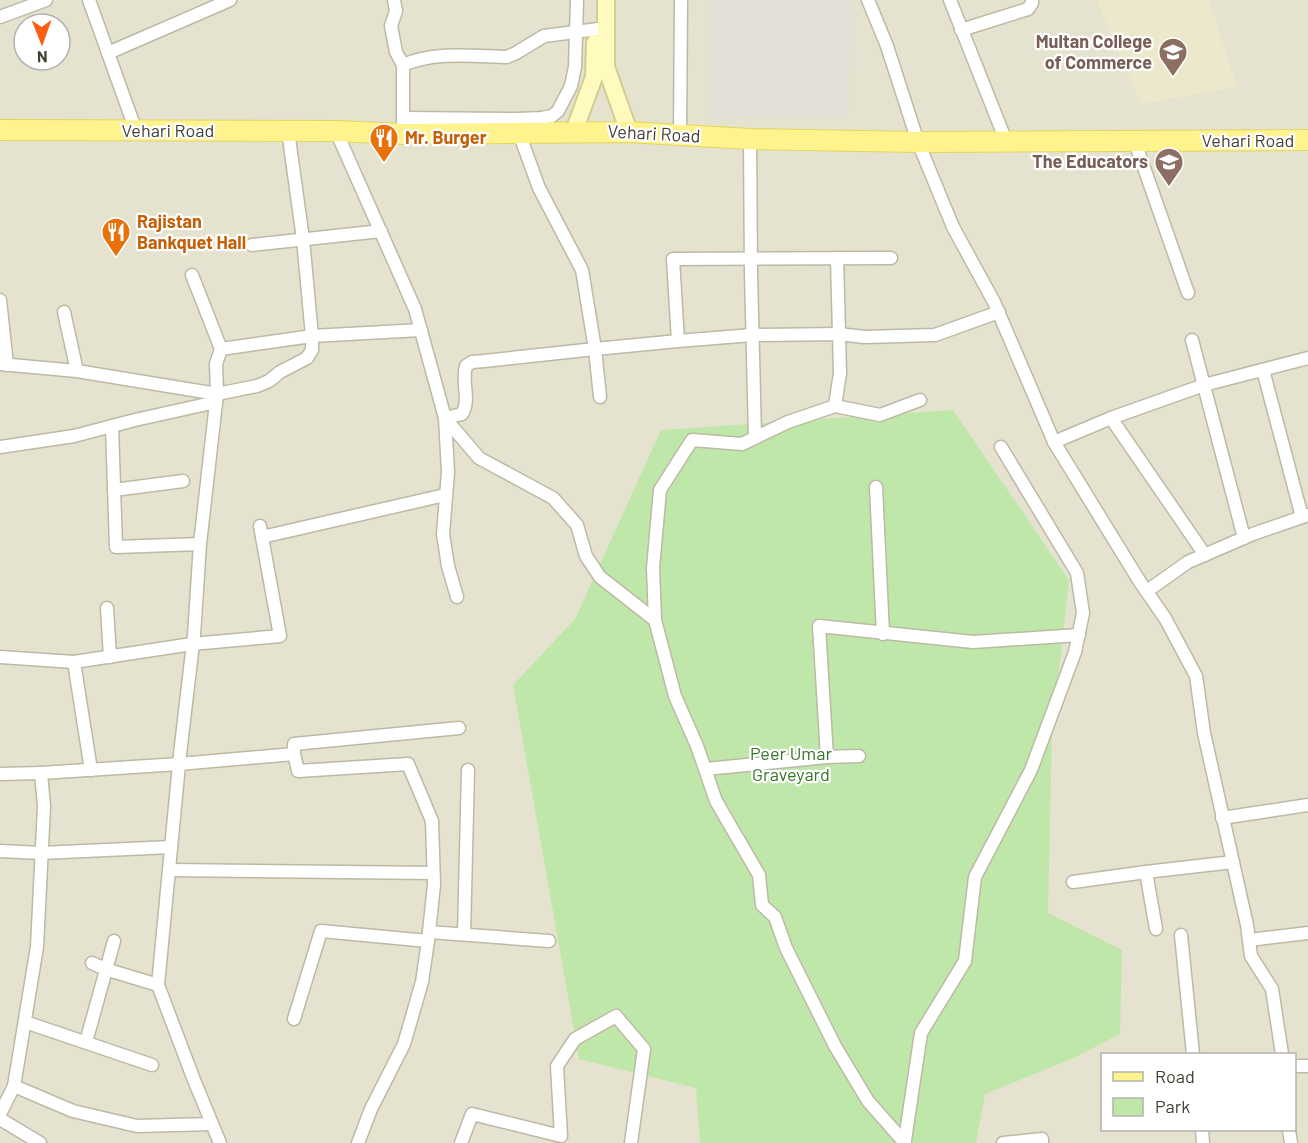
<svg xmlns="http://www.w3.org/2000/svg" width="1308" height="1143" viewBox="0 0 1308 1143" font-family="Barlow,sans-serif">
<rect width="100%" height="100%" fill="#f1f0e2"/>
<!-- residential -->
<path fill="#e5e3d0" fill-rule="evenodd" d="M0,0H1308V1143H0ZM24,24H60V60H24ZM1102,1054H1294V1130H1102Z"/>
<!-- industrial -->
<path fill="#e3e0d8" d="M707,0H852L848,117L709,119Z"/>
<!-- education -->
<path fill="#ebe8cc" d="M1096,0H1209L1237,87L1141,104Z"/>
<!-- green -->
<path fill="#c0e7aa" d="M953,410L1069,580L1052,733L1048,913L1122,950L1120,1034L1074,1058L985,1094L976,1143H700L696,1088L579,1059L513,685L575,619L661,430Z"/>
<g fill="none" stroke-linecap="round" stroke-linejoin="round">
<!-- street casing -->
<g stroke="#bdb9a5" stroke-width="15">
<g id="street">
<path d="M89,0L136,131"/>
<path d="M394,0L396,11L391,26L396,52L403,65V124"/>
<path d="M868,0L887,46L918,142L953,227L994,302L1054,442L1140,582L1165,618L1196,676L1204,733L1247,925L1251,956L1272,989L1282,1054"/>
<path d="M950,0L1006,141"/>
<path d="M0,17L46,0"/>
<path d="M961,30L1028,9L1032,3V0"/>
<path d="M108,53L230,0"/>
<path d="M403,65C435,51 472,56 507,57L516,53L544,36L606,28"/>
<path d="M403,118L517,119L542,118L552,116L558,111L571,86L575,67L577,0"/>
<path d="M336,131L415,309L445,418L448,472L443,534L448,566L457,597"/>
<path d="M519,133L539,188L582,270L595,349L678,341L673,259L891,258"/>
<path d="M680,135L681,0"/>
<path d="M750,139L751,273L755,437"/>
<path d="M1135,142L1188,293"/>
<path d="M252,245L381,231"/>
<path d="M192,275L221,349L216,364L217,394L200,544L194,635L180,754L158,985L194,1080L220,1143"/>
<path d="M0,300L7,365"/>
<path d="M64,312L77,371"/>
<path d="M1192,340L1244,538"/>
<path d="M678,341L752,335L839,334L864,337L935,335L999,312"/>
<path d="M221,349L312,336L421,330"/>
<path d="M0,364L77,371L217,394L257,386L269,381L280,372L307,358L312,350V336L303,239L288,131"/>
<path d="M1263,370L1302,517"/>
<path d="M835,406L840,373L837,258"/>
<path d="M445,418L479,458L553,498L577,525L586,556L600,577L655,620L675,696L697,746L716,801L759,875L762,905L775,917L786,948L835,1046L868,1101L905,1143"/>
<path d="M445,418L462,414C471,399 461,382 466,366L472,362L484,361L595,349L600,397"/>
<path d="M1111,418L1205,555"/>
<path d="M112,426L116,547L200,544"/>
<path d="M1054,442L1111,418L1204,385L1308,358"/>
<path d="M0,447L74,436L135,420L216,402"/>
<path d="M876,487L883,634"/>
<path d="M114,490L183,481"/>
<path d="M262,537L445,495"/>
<path d="M1147,591L1188,562L1253,534L1308,515"/>
<path d="M107,608L110,657"/>
<path d="M655,620L653,568L660,490L692,440L742,444L788,422L835,406L880,415L920,400"/>
<path d="M0,657L74,662"/>
<path d="M294,754L298,771L408,764L432,821L434,885L428,941L422,982L404,1044L371,1109L358,1143"/>
<path d="M827,757L819,626L973,642L1079,635"/>
<path d="M706,769L827,757L859,756"/>
<path d="M91,770L74,662L192,644L280,636L260,526"/>
<path d="M0,774L41,773"/>
<path d="M1222,818L1308,805"/>
<path d="M0,851L41,853L171,847"/>
<path d="M170,870L433,873"/>
<path d="M1146,872L1233,862"/>
<path d="M1073,882L1146,872L1156,929"/>
<path d="M429,932L549,941"/>
<path d="M464,934L468,770"/>
<path d="M1181,935L1193,1054"/>
<path d="M1249,940L1308,933"/>
<path d="M92,963L105,969L158,985"/>
<path d="M294,1019L321,931L428,941"/>
<path d="M25,1022L152,1065"/>
<path d="M86,1042L114,941"/>
<path d="M1294,1066H1308"/>
<path d="M14,1086L73,1111L137,1126L212,1124"/>
<path d="M0,1114L14,1086L37,947L44,806L41,773L179,764L294,754V744L459,728"/>
<path d="M0,1119L40,1143"/>
<path d="M1202,1130L1203,1143"/>
<path d="M1289,1130L1291,1143"/>
<path d="M905,1140L921,1033L965,961L975,877L1031,770L1075,652L1083,613L1077,573L1001,447"/>
<path d="M461,1143L472,1114L561,1136L557,1066L575,1039L616,1016L644,1049L631,1143"/>
<path d="M1003,1143L1042,1139V1143"/>
</g>
</g>
<!-- secondary casing -->
<g stroke="#d2cd91" stroke-width="20">
<g id="secondary">
<path d="M606,0V67L629,132"/>
<path d="M574,131L594,77L595,43"/>
</g>
</g>
<!-- primary casing -->
<g stroke="#e4d45e" stroke-width="22">
<path id="primary" d="M0,130L336,131L403,134L629,132L750,139L918,142L1308,140"/>
</g>
<!-- street -->
<use href="#street" stroke="#fff" stroke-width="12"/>
<!-- secondary -->
<use href="#secondary" stroke="#fffbbf" stroke-width="16"/>
<!-- primary -->
<use href="#primary" stroke="#fff38e" stroke-width="20"/>
</g>
<!-- icons -->
<defs>
<g id="school-pin" transform="scale(1.5)"><path d="M0 17L-7.5 6A9.5 9.5 0 1 1 7.5 6Z" fill="#8d6e63" stroke="#fff"/><path d="M0-5L7-2L0 1L-7-2ZM-4 1L0 2.5L4 1V4Q0 6-4 4Z" fill="#fff"/></g>
<g id="restaurant-pin" transform="scale(1.5)"><path d="M0 17L-7.5 6A9.5 9.5 0 1 1 7.5 6Z" fill="#e8710a" stroke="#fff"/><path d="M-5-6h1v4h1v-4h1v4h1v-4h1v5L-1.5 .5V6h-2V.5L-5-1ZM5-6V6H3V1.5H1.5Q1.5-4 5-6Z" fill="#fff"/></g>
</defs>
<g fill-rule="evenodd">
<use href="#school-pin" x="1173" y="52"/>
<use href="#restaurant-pin" x="384" y="138"/>
<use href="#school-pin" x="1169" y="162"/>
<use href="#restaurant-pin" x="116" y="232"/>
</g>
<g text-anchor="middle" stroke-width="4.5" stroke-linejoin="round" paint-order="stroke">
<!-- education labels -->
<g font-size="18" font-weight="bold" fill="#785e54" stroke="#fff" text-anchor="end">
<text x="1152" y="48">Multan College<tspan x="1152" dy="21">of Commerce</tspan></text>
<text x="1148" y="168">The Educators</text>
</g>
<!-- street labels -->
<g font-size="18" fill="#433f33" stroke="#fff">
<text x="168" y="137">Vehari Road</text>
<text transform="translate(654 134) rotate(3)" y="6">Vehari Road</text>
<text x="1248" y="147">Vehari Road</text>
</g>
<!-- food labels -->
<g font-size="18" font-weight="bold" fill="#c56008" stroke="#fff" text-anchor="start">
<text x="405" y="144">Mr. Burger</text>
<text x="137" y="228">Rajistan<tspan x="137" dy="21">Bankquet Hall</tspan></text>
</g>
<!-- park labels -->
<g font-size="18" fill="#367427" stroke="#fff">
<text x="791" y="760">Peer Umar<tspan x="791" dy="21">Graveyard</tspan></text>
</g>
</g>
<!-- legend -->
<rect x="1101" y="1053" width="195" height="78" fill="#ffffff" stroke="#b4b2ad" stroke-width="1.5"/>
<rect x="1113" y="1072" width="30" height="9" fill="#fff38e" stroke="#b4b2ad" stroke-width="1.5"/>
<text x="1155" y="1083" font-size="18" fill="#433f33">Road</text>
<rect x="1113" y="1098" width="30" height="18" fill="#c0e7aa" stroke="#b4b2ad" stroke-width="1.5"/>
<text x="1155" y="1113" font-size="18" fill="#433f33">Park</text>
<!-- north arrow -->
<g transform="translate(42 42) rotate(179)"><circle r="28" fill="#ffffff" stroke="#b4b2ad" stroke-width="1.5"/>
<path d="M0-4.5L10 22L0 15L-10 22Z" fill="#fc5d0f"/>
<text y="-9" font-size="16" font-weight="bold" text-anchor="middle" fill="#433f33">N</text>
</g>
</svg>
